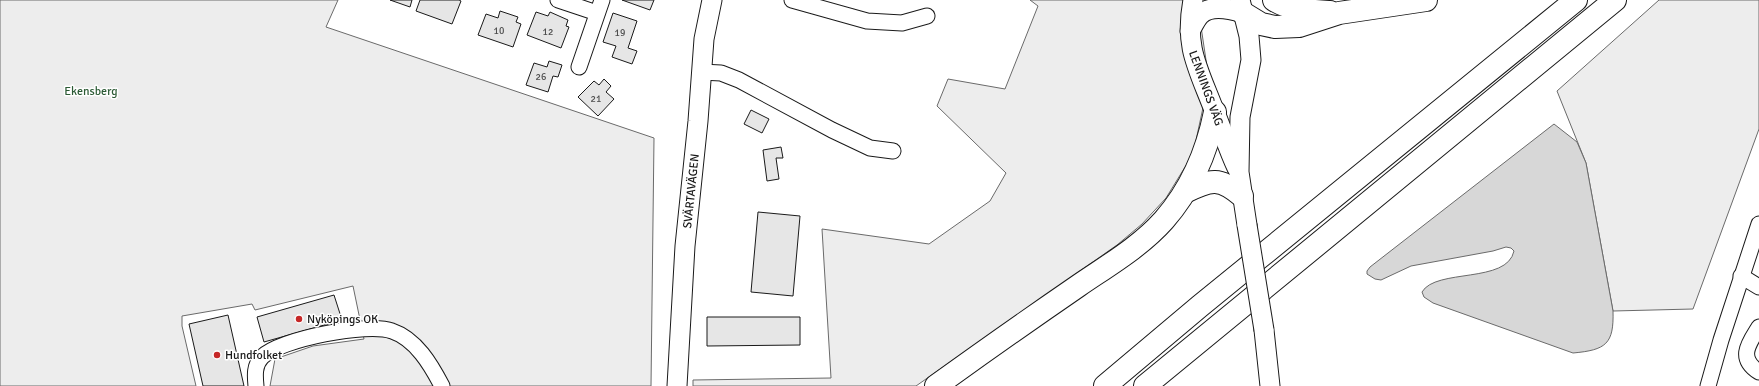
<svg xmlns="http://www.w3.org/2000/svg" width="1759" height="386" viewBox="0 0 1759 386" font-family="Signika,sans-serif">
<rect width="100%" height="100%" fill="#fff"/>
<!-- green -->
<g fill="#ededed" stroke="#6a6a6a">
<path d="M0,0H338L326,27L654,138L651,386H270L275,359L313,346L364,339L353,286L255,310L252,304L182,316V326L196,386H0Z"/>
<path d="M1030,0H1197L1209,80L1193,154L1166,198L1142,224L1117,245L916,386H693V380L831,378L822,229L929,244L990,201L1006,173L937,106L948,79L1005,89L1038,6Z"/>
<path d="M1659,0H1759V129L1693,309L1613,311L1586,163L1557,91Z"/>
</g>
<!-- water -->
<path fill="#d7d7d7" stroke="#6a6a6a" d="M1554,124L1577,142L1586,163L1613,311C1614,344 1606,350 1573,353L1433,303L1424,297L1422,292C1436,268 1507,284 1514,251L1511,248L1506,247L1493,251L1411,266L1381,280L1375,279L1367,274V271L1370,267Z"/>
<!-- building -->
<g fill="#e6e6e6" stroke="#1a1a1a">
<path d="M390,0H412L410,7Z"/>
<path d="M420,0H459L461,1L452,24L416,11Z"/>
<path d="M622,0H654L650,10Z"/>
<path d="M500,11L518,17L516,22L521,24L513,47L478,35L486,14L498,18Z"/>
<path d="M536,12L548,16L550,12L568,20L566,26L569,27L561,48L527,35Z"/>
<path d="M613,13L637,21L628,48L637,51L632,64L612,57L616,46L603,42Z"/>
<path d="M549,61L562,65L558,77L553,76L548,92L526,85L534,63L547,67Z"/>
<path d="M604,79L611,86L606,92L614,99L598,116L578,97L594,81L599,85Z"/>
<path d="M751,110L769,119L762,133L744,124Z"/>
<path d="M781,147L783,158H776L779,179L767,181L763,150Z"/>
<path d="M758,212L800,216L793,296L751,292Z"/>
<path d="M334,295L342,320L264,342L257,317Z"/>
<path d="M228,315L244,386H203L189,324Z"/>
<path d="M707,317H800V345L707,346Z"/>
</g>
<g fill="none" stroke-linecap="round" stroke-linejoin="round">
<!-- minor casing -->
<g stroke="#1a1a1a" stroke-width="17">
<g id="minor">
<path d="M558,0L597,13"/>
<path d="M792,0L867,21L902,23L927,16"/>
<path d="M579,67L602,0"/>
<path d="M701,72L721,73L739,80L832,130L870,148L893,151"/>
<path d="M1741,276L1759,287"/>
<path d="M1759,327C1749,343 1737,358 1759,372"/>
<path d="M256,386C255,376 254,365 262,357C280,339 368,322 392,331C416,339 431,365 442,386"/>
<path d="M1708,386L1721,340L1759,224"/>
</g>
</g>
<!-- major casing -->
<g stroke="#1a1a1a" stroke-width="21">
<g id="major">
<path d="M1193,0C1184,47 1198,68 1214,110C1222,129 1228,149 1237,168"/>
<path d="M1240,0L1249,36L1251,60L1240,117L1239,172L1247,225"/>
<path d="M1190,31C1193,26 1196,19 1200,15C1211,4 1230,9 1243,13"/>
<path d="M1264,330L1270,386"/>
<path d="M677,386L685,246L698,121L704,39L712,0"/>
</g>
</g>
<!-- highway casing -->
<g stroke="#1a1a1a" stroke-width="24">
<g id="highway">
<path d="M1274,0C1290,10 1312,11 1330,12"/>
<path d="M1243,13L1261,24L1275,27L1299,26L1339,13L1426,0"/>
<path d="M1185,192C1211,179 1220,177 1242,196"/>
<path d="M936,386C983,352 1030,319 1078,286C1107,266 1140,247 1164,220C1192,188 1207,152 1215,112"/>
<path d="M1105,386L1200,306L1576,0"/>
<path d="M1145,386L1615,0"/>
</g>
</g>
<!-- minor -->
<use href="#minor" stroke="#fff" stroke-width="15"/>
<!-- major -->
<use href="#major" stroke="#fff" stroke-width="19"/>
<!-- highway -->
<use href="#highway" stroke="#fff" stroke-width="22"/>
<!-- major-bridge casing -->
<g stroke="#1a1a1a" stroke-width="21" stroke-linecap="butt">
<path id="major-bridge" d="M1247,225L1264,330"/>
</g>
<!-- major-bridge -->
<use href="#major-bridge" stroke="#fff" stroke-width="19"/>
</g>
<!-- markers -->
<g fill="#c62828" stroke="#fff" stroke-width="1.5">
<circle cx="299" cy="319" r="4"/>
<circle cx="217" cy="355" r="4"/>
</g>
<g text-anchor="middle" stroke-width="3" stroke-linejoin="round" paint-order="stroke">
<!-- number labels -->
<g font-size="10" fill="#4d4d4d">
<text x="499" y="34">10</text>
<text x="548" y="35">12</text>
<text x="620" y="36">19</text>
<text x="541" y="80">26</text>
<text x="596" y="102">21</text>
</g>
<!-- street labels -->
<g font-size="12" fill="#1a1a1a" stroke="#fff">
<text transform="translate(1206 88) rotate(70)" y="4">LENNINGS VÄG</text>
<text transform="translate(691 191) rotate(-84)" y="4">SVÄRTAVÄGEN</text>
</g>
<!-- park labels -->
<g font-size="12" fill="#2b5a34" stroke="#fff">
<text x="91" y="95">Ekensberg</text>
</g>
<!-- poi labels -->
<g font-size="12" fill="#1a1a1a" stroke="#fff" text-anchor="start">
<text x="307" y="323">Nyköpings OK</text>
<text x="225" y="359">Hundfolket</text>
</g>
</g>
</svg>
